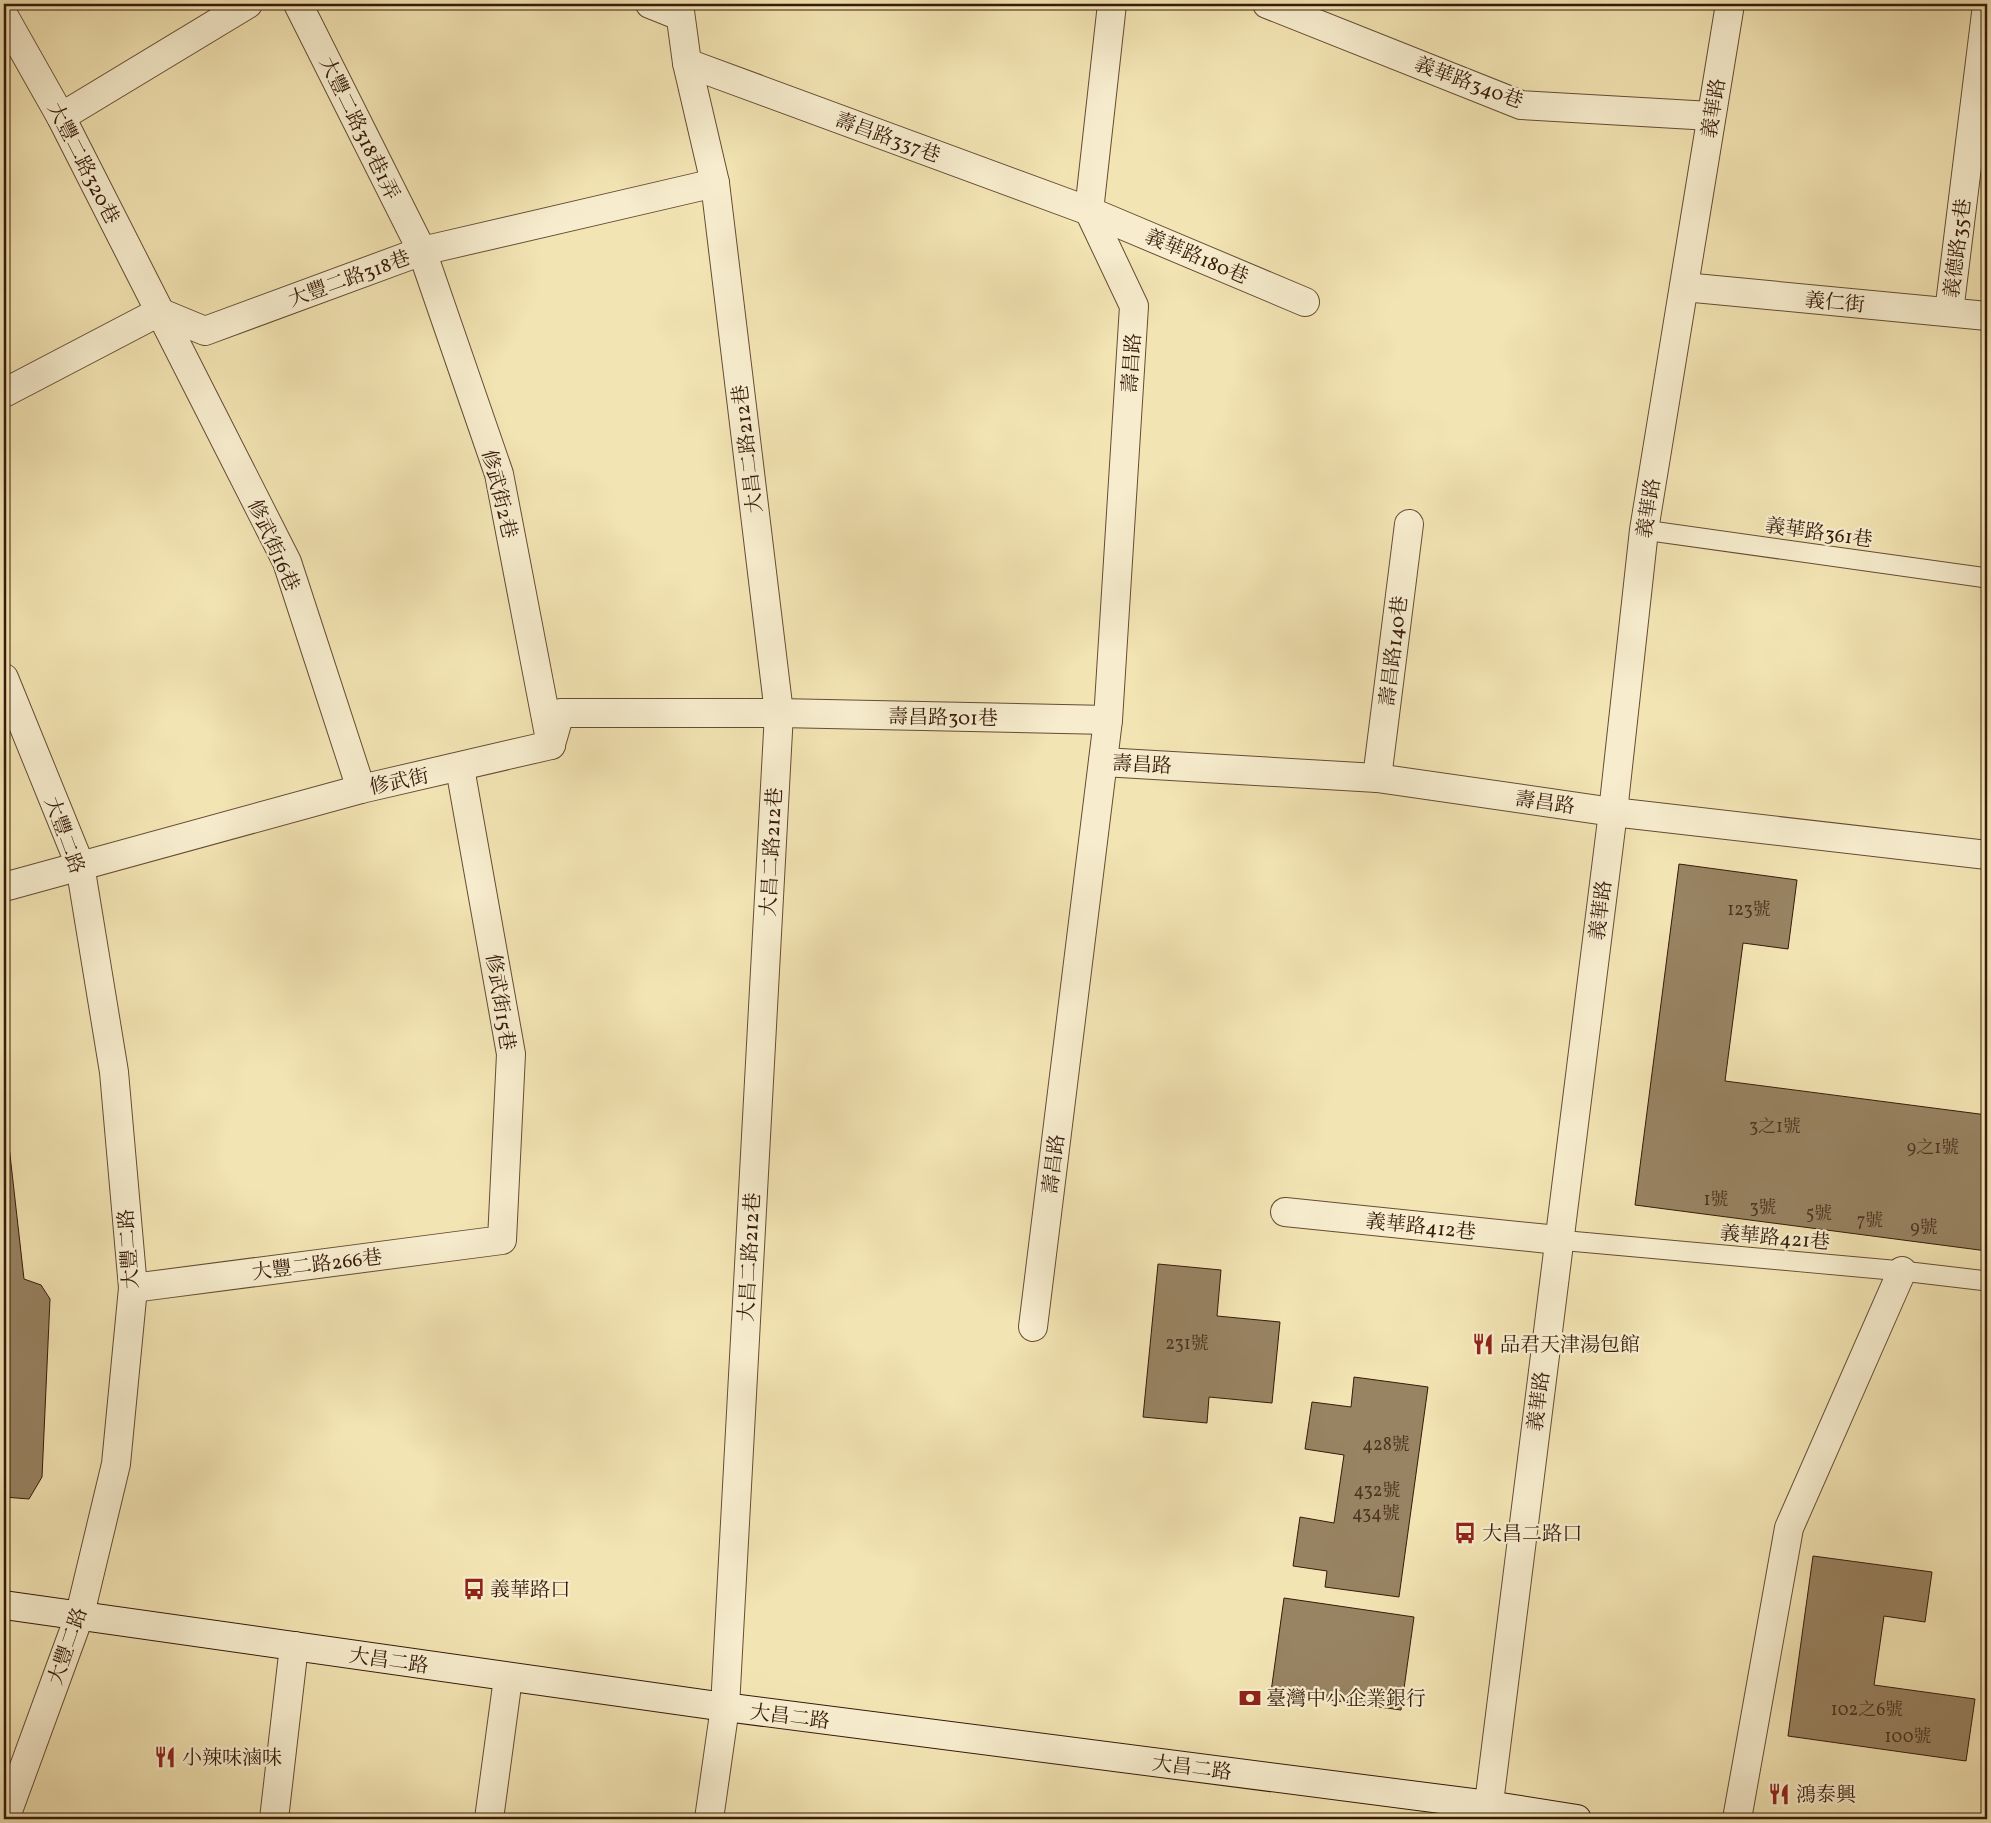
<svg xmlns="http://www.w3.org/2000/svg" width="1991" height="1823" viewBox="0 0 1991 1823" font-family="Vollkorn,'Noto Serif TC',serif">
<rect width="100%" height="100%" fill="#f3e4b3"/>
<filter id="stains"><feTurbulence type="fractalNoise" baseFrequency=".004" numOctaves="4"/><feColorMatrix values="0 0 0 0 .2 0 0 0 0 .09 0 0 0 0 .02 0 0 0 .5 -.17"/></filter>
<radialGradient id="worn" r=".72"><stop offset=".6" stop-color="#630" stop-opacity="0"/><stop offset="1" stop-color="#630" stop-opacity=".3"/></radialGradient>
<!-- building -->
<g fill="#988362" stroke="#361a0a">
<path d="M1679,864L1797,880L1788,949L1743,943L1725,1081L1987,1115V1251L1635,1205Z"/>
<path d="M4,1146H9L24,1279L41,1285L50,1299L42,1477L29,1499L4,1497Z"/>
<path d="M1158,1264L1221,1270L1217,1316L1280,1322L1272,1403L1209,1397L1207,1423L1143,1417Z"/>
<path d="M1354,1377L1428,1387L1399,1597L1325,1587L1327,1571L1293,1566L1300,1517L1334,1523L1344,1455L1305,1449L1312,1402L1351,1407Z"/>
<path d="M1813,1556L1932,1572L1925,1622L1884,1616L1874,1685L1975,1699L1966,1761L1788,1736Z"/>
<path d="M1284,1598L1414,1617L1401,1710L1271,1692Z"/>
</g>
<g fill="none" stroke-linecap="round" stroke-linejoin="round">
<!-- lane casing -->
<g stroke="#654c34" stroke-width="21">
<g id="lane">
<path d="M1644,530L1987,578"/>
<path d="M1558,1240L1902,1271L1987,1281"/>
</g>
</g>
<!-- street casing -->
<g stroke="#654c34" stroke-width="30">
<g id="street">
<path d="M298,4L422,251L499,474L551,745"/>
<path d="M650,4L680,16"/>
<path d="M679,4L687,63L715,183L779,713L725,1707L709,1819"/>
<path d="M1267,4L1521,105L1711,116"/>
<path d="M4,16L61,117L287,562L361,789"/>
<path d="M687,63L1089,211L1305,302"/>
<path d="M61,117L248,4"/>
<path d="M1684,287L1987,316"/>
<path d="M1949,312L1987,5"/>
<path d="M4,393L159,312L205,331L422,251L715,183"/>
<path d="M4,678L80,865L114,1072L133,1288L116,1464L80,1614L5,1819"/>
<path d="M551,744L560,713H779L1108,720"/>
<path d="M1103,762L1377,778L1613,812L1987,855"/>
<path d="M1377,778L1409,524"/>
<path d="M4,887L361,789L551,745"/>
<path d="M1285,1212L1558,1240"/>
<path d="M133,1288L502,1240L511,1054L460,768"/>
<path d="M1033,1327L1108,720L1134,306L1089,211L1112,4"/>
<path d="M274,1819L294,1646"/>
<path d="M489,1819L508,1678"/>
<path d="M1487,1819L1613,812L1644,530L1730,4"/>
<path d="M1737,1819L1789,1528L1902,1271"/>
</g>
</g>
<!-- secondary casing -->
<g stroke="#361a0a" stroke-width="30">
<path id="secondary" d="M4,1605L725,1707L1488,1805L1577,1819"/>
</g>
<!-- lane -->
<use href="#lane" stroke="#f7edce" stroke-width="19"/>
<!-- street -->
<use href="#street" stroke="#f7edce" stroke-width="28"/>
<!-- secondary -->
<use href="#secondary" stroke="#f7edce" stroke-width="28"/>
</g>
<!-- icons -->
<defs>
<g id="restaurant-bare" transform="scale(1.725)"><path d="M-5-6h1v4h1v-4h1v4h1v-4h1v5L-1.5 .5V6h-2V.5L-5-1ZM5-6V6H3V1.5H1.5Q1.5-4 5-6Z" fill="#8f2418" stroke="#f7edce" stroke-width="2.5" paint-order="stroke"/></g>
<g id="bus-bare" transform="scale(1.725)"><path d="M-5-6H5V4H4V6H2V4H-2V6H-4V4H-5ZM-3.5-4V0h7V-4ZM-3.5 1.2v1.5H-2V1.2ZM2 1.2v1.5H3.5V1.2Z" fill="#8f2418" stroke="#f7edce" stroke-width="2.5" paint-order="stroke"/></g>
<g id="bank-bare" transform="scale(1.725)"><path d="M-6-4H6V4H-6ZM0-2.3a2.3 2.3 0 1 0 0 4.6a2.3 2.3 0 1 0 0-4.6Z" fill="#8f2418" stroke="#f7edce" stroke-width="2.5" paint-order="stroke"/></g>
</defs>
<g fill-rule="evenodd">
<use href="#restaurant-bare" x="1483" y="1344"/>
<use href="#bus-bare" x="1465" y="1533"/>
<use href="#bus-bare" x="474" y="1589"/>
<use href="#bank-bare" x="1250" y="1698"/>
<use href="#restaurant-bare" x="165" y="1757"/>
<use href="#restaurant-bare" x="1779" y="1794"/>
</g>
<g text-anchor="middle" stroke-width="4.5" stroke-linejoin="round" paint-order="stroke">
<!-- number labels -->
<g font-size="18" fill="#4e3420">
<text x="1749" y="915">123號</text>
<text x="1775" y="1132">3之1號</text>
<text x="1933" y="1153">9之1號</text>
<text x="1716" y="1205">1號</text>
<text x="1763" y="1213">3號</text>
<text x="1819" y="1219">5號</text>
<text x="1870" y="1226">7號</text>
<text x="1924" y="1233">9號</text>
<text x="1187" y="1349">231號</text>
<text x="1386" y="1450">428號</text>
<text x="1377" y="1496">432號</text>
<text x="1376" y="1519">434號</text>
<text x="1867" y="1715">102之6號</text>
<text x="1908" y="1742">100號</text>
</g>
<!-- street labels -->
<g font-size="20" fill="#361a0a" stroke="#f7edce">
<text transform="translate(1469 82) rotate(20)" y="7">義華路340巷</text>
<text transform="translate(1713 108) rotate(-81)" y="7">義華路</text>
<text transform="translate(360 128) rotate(64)" y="7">大豐二路318巷1弄</text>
<text transform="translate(888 137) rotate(20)" y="7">壽昌路337巷</text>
<text transform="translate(84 163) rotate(63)" y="7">大豐二路320巷</text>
<text transform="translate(1957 248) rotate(-83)" y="7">義德路35巷</text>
<text transform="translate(1197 256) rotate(23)" y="7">義華路180巷</text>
<text transform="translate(349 278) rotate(-20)" y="7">大豐二路318巷</text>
<text transform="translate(1835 302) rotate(5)" y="7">義仁街</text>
<text transform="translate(1131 363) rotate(-86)" y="7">壽昌路</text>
<text transform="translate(747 449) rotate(-97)" y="7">大昌二路212巷</text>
<text transform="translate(500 494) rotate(76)" y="7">修武街2巷</text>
<text transform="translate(1648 508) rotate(-81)" y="7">義華路</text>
<text transform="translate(1819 532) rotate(8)" y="7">義華路361巷</text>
<text transform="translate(274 545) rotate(66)" y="7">修武街16巷</text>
<text transform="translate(1393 651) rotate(-83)" y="7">壽昌路140巷</text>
<text transform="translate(943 717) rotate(1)" y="7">壽昌路301巷</text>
<text transform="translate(1142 764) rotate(3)" y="7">壽昌路</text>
<text transform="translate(399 781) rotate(-12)" y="7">修武街</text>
<text transform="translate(1545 802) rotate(8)" y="7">壽昌路</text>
<text transform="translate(65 835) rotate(70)" y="7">大豐二路</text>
<text transform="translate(771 852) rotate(-87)" y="7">大昌二路212巷</text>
<text transform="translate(1600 910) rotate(-83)" y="7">義華路</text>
<text transform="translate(501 1002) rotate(81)" y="7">修武街15巷</text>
<text transform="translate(1053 1164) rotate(-83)" y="7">壽昌路</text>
<text transform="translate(1421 1226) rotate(6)" y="7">義華路412巷</text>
<text transform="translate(1775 1237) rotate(5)" y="7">義華路421巷</text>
<text transform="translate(128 1249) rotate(-94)" y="7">大豐二路</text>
<text transform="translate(749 1257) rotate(-87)" y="7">大昌二路212巷</text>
<text transform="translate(317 1264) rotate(-7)" y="7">大豐二路266巷</text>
<text transform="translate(1538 1401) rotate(-83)" y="7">義華路</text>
<text transform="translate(67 1646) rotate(-71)" y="7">大豐二路</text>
<text transform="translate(389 1660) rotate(8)" y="7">大昌二路</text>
<text transform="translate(790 1716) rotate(7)" y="7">大昌二路</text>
<text transform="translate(1192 1767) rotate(7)" y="7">大昌二路</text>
</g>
<!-- poi labels -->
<g font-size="20" fill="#361a0a" stroke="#f7edce" text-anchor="start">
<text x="1500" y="1351">品君天津湯包館</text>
<text x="1482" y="1540">大昌二路口</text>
<text x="490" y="1596">義華路口</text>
<text x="1266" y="1705">臺灣中小企業銀行</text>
<text x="182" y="1764">小辣味滷味</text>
<text x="1796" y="1801">鴻泰興</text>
</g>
</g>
<!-- margin -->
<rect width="1991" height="1823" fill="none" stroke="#f3e4b3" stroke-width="20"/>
<rect x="5" y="5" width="1981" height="1813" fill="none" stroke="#361a0a" stroke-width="2.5"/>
<rect x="10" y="10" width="1971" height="1803" fill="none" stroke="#361a0a"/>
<rect width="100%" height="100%" filter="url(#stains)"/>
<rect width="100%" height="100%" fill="url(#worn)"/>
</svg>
